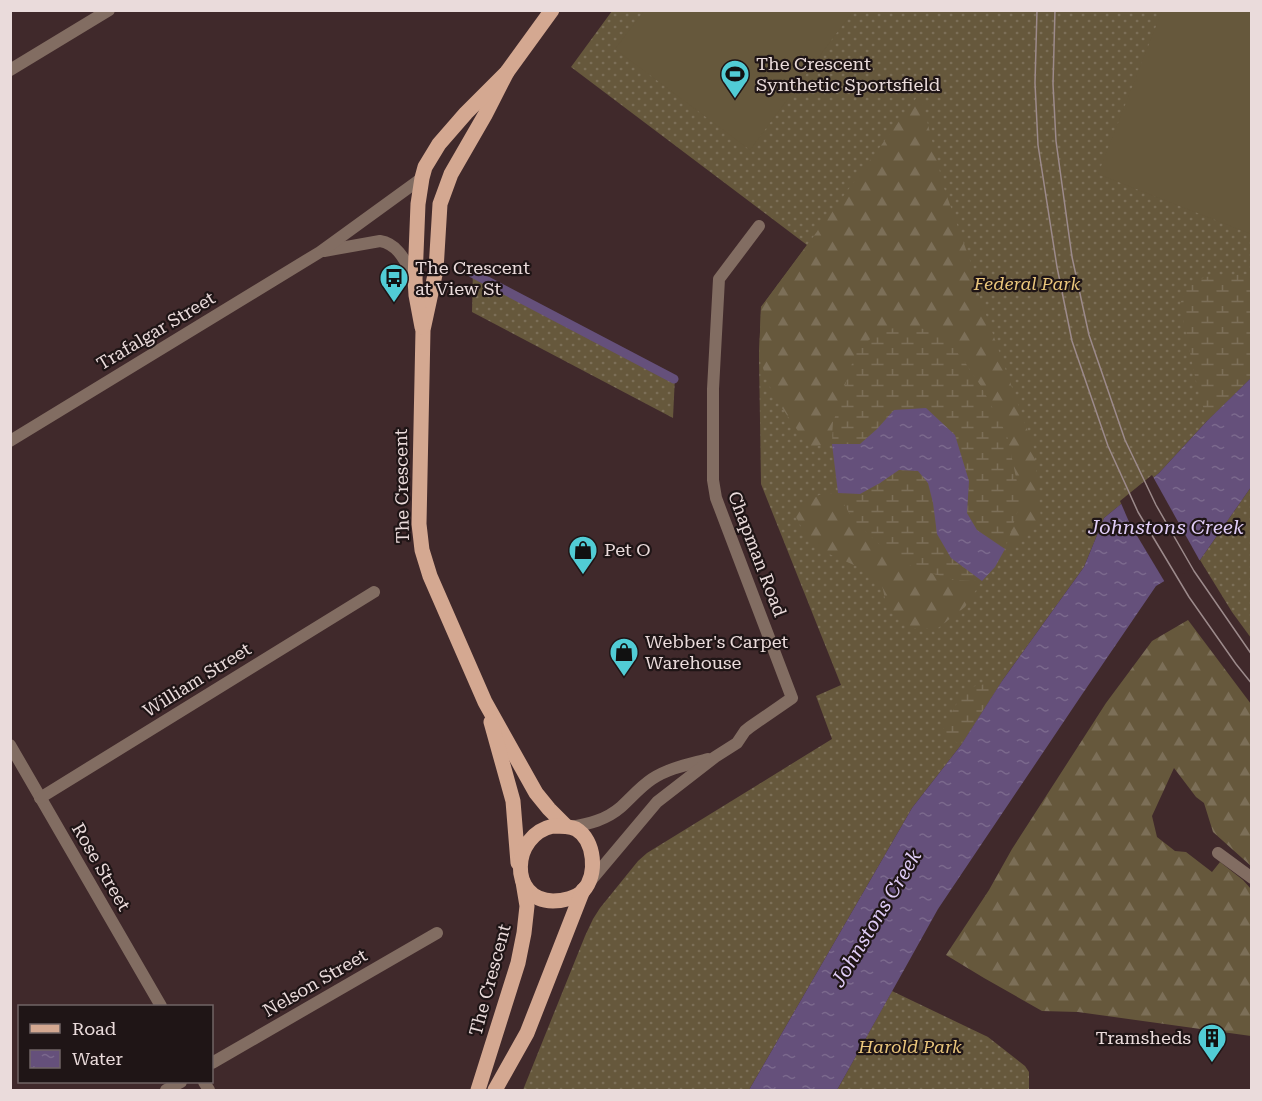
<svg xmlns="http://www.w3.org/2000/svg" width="1262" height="1101" viewBox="0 0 1262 1101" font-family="'Roboto Serif',serif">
<defs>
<pattern id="grass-dots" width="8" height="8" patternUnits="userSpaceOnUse" patternTransform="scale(1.5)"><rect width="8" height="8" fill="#66583c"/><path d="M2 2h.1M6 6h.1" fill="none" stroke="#7c6f58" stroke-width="1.8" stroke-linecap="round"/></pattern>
<pattern id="forest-firs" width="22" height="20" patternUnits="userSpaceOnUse" patternTransform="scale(1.5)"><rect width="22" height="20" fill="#66583c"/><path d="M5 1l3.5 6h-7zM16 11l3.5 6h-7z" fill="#7c6f58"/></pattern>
<pattern id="wetland-marsh" width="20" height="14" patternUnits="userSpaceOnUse" patternTransform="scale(1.5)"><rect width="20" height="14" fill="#66583c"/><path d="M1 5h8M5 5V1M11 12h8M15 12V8" fill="none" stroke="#7c6f58"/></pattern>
<pattern id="water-ripples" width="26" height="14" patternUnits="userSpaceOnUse" patternTransform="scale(1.5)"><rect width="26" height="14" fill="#65507b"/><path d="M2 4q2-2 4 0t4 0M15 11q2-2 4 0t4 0" fill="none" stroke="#7b698d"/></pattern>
</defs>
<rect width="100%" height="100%" fill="#40292b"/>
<!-- grass -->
<g fill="url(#grass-dots)">
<path d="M612,11H1251V378L1207,421L1159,473L1104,518L1084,567L1002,681L961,745L912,808L749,1090H523L585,936L593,919L600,908L638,861L647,853L832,739L816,696L841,685L761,484L759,357L761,307L807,245L571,67Z"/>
<path d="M473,269L675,376L673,418L472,312Z"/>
<path d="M1251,487V638L1232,612L1200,560Z"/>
<path d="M892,991L988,1037L1025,1066L1029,1072V1090H837Z"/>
</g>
<!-- forest -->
<g fill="url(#forest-firs)">
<path d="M920,93L944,188L972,266L979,295L1034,449L1041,519L1011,553L1005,549L1021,501L982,388L962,358L941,333L833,423L832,444L809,447L773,395L759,357L761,307Z"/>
<path d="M838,493L853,520L880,545L954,580L982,581L965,607L938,628H908L887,608L882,585L863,569L829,554L808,540L793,511L819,495Z"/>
<path d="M1188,620L1251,704V866L1213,832L1204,803L1196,797L1174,768L1152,816L1157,837L1175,851L1186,852L1212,872L1220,862L1243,880L1251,889V1036L1078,1012L1042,1011L984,978L946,955L989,890L1012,849L1106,703L1152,641Z"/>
</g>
<!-- wetland -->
<g fill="url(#wetland-marsh)">
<path d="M1251,274V378L1207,421L1196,381L1180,304L1188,285L1205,277Z"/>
<path d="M910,326L941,333L962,358L982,388L1007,435L1021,501L1005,549L977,530L967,513L969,481L877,429L860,444H832L833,423L856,351L881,330Z"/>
<path d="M899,470L918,471L928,483L933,503L951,558L982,581L954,580L914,568L880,545L853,520L838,493L860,494L880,483Z"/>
<path d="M1002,681L961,745L941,733L965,688Z"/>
</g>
<!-- garden -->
<g fill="#66583c">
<path d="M644,11V10L853,11L750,150L615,49Z"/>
<path d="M1162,11H1251V234L1098,174Z"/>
</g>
<!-- water -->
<g fill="url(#water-ripples)">
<path d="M1251,378V487L1200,560L1156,586L1083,693L938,909L837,1090H749L912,808L961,745L1002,681L1084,567L1104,518L1159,473L1207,421Z"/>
<path d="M926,408L955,435L969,481L967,513L977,530L1005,549L995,567L982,581L951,558L937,534L933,503L928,483L918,471L899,470L880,483L860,494L838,493L832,444H860L877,429L894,410Z"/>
</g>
<!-- pier -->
<path fill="#40292b" d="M1152,475L1201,563L1166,584L1130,524L1120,501Z"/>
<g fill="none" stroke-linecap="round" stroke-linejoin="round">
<!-- stream -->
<path stroke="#65507b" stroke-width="9" d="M472,273L674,379"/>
<!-- street -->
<g stroke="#826d62" stroke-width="12">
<path d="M10,70L109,10"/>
<path d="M324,251L380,241C399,244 406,263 415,279"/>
<path d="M10,441L320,252L422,178"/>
<path d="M10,745L161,1006"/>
<path d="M40,798L374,592"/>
<path d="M570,827C589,824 606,820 621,807C631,798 640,787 652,779C668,768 690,764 708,759"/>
<path d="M1218,853L1252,878"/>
<path d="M588,884L657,802L715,757L737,743L745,731L750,727L792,698L716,498L713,480V389L719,279L759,226"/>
<path d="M212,1063L437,933"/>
<path d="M204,1082L209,1090"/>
<path d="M166,1090L181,1082"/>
</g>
<!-- primary -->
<g stroke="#d4a891" stroke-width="15">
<path d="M507,72L485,115L451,174L440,204L436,270L423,330L419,524L422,550L430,576L485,702L536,793L549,809L566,826"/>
<path d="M422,327L416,295L415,279L418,204L422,178L425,167L439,144L466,113L507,72L552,10"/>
<path d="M491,722L513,801L518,863"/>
<path d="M553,826C561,826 569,826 576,829C595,840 598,875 583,891C576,898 563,901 553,901C508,900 511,835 553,826Z"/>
<path d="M478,1090L518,963L524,933L527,906L523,882"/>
<path d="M495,1090L527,1033L583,890"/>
</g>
<!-- tram -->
<g stroke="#9c8a8b" stroke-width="1.5">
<path d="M1037,10L1035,83L1038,145L1057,267L1072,341L1108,446L1138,512L1189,597L1236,664L1252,684"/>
<path d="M1055,10L1053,84L1056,141L1072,257L1089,335L1125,440L1156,505L1194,571L1252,655"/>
</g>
</g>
<!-- icons -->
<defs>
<g id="stadium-pin" transform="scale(1.5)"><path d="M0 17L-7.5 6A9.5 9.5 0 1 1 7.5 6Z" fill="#51ccd5" stroke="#1f1516"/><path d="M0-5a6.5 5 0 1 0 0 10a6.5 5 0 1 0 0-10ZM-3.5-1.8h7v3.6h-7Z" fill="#111"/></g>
<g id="bus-pin" transform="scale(1.5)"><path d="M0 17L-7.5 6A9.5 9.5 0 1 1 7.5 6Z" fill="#51ccd5" stroke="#1f1516"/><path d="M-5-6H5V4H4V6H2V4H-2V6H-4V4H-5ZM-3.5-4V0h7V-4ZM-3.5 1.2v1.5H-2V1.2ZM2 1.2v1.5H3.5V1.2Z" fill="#111"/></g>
<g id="shop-pin" transform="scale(1.5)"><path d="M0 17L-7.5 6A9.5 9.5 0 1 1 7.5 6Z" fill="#51ccd5" stroke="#1f1516"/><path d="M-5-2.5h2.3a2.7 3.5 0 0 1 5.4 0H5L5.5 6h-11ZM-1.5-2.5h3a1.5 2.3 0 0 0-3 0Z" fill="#111"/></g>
<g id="building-pin" transform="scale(1.5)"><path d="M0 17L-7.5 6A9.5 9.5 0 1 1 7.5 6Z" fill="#51ccd5" stroke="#1f1516"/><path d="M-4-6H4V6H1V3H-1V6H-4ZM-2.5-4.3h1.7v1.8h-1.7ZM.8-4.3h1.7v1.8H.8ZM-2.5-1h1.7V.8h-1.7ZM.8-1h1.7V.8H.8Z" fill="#111"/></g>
</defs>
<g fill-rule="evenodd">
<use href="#stadium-pin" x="735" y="74"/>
<use href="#bus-pin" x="394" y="278"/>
<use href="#shop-pin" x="583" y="550"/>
<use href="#shop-pin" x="624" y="652"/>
<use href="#building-pin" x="1212" y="1038"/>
</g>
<g text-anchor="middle" stroke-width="4.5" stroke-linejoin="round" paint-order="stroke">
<!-- poi labels -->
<g font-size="18" fill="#eadbdb" stroke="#1f1516" text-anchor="start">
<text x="756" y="70">The Crescent<tspan x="756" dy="21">Synthetic Sportsfield</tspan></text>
<text x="415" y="274">The Crescent<tspan x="415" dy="21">at View St</tspan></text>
<text x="604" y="556">Pet O</text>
<text x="645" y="648">Webber's Carpet<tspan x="645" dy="21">Warehouse</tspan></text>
<text x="1191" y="1044" text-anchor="end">Tramsheds</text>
</g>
<!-- park labels -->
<g font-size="18" font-style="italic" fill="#eac67c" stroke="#1f1516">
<text x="1027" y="290">Federal Park</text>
<text x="910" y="1053">Harold Park</text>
</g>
<!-- street labels -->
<g font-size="18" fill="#eadbdb" stroke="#1f1516">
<text transform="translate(156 331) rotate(-31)" y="6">Trafalgar Street</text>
<text transform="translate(402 486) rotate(-91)" y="6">The Crescent</text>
<text transform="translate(757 554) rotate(69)" y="6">Chapman Road</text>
<text transform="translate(197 680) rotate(-32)" y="6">William Street</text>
<text transform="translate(101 867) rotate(60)" y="6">Rose Street</text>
<text transform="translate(490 980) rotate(-75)" y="6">The Crescent</text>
<text transform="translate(315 983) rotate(-30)" y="6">Nelson Street</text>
</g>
<!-- water labels -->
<g font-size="20" font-style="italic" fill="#dfccf6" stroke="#1f1516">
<text x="1166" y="534">Johnstons Creek</text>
<text transform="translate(876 918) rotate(-59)" y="7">Johnstons Creek</text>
</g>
</g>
<!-- border -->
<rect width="1262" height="1101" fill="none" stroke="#eadbdb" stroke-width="24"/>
<!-- legend -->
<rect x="18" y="1005" width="195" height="78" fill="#1f1516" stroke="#706465" stroke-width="1.5"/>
<rect x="30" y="1024" width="30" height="9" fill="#d4a891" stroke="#706465" stroke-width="1.5"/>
<text x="72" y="1035" font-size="18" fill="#eadbdb">Road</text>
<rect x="30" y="1050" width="30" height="18" fill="url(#water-ripples)" stroke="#706465" stroke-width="1.5"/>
<text x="72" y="1065" font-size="18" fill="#eadbdb">Water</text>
</svg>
